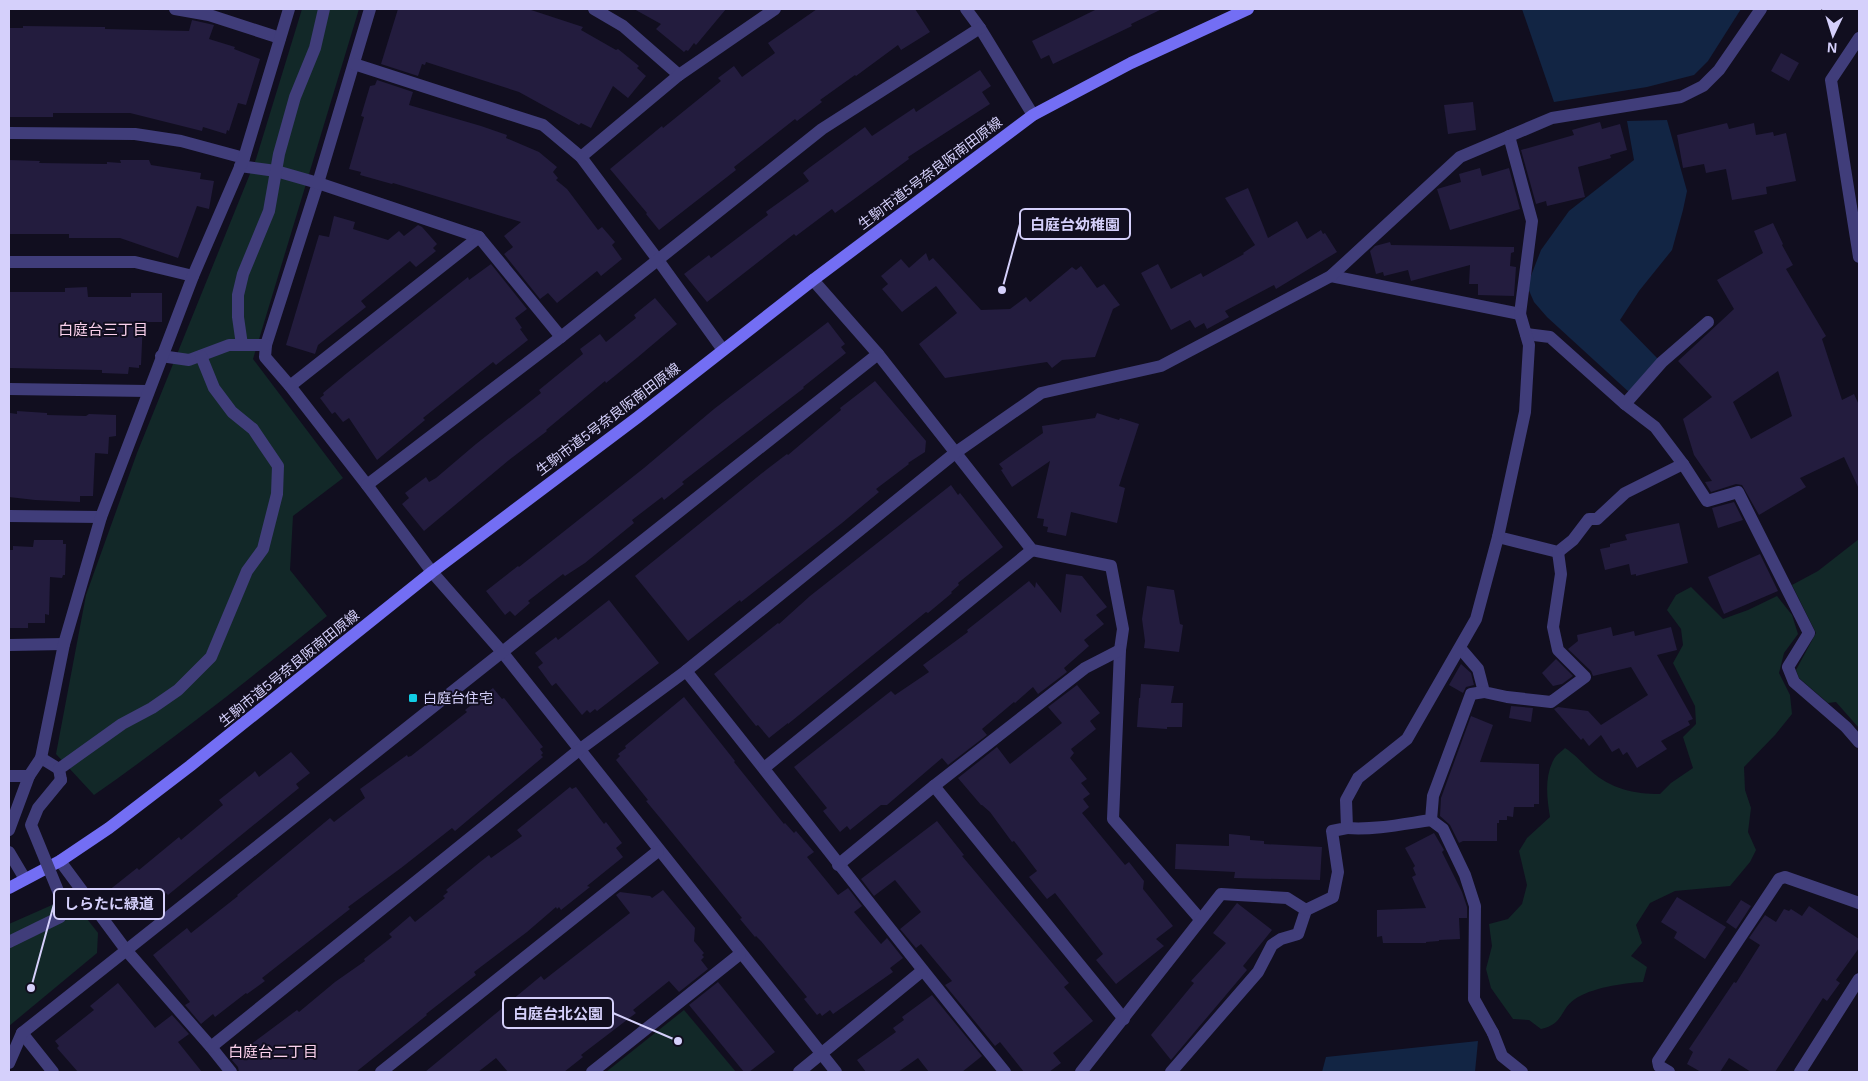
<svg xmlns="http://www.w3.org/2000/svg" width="1868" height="1081" viewBox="0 0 1868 1081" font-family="Arial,'Noto Sans JP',sans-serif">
<rect width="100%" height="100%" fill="#110e1f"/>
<!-- green -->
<g fill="#122828">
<path d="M302,9H359L253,359L343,478L293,516L290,570L327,616C251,678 174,739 94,795L56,754L86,595L137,453L256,159Z"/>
<path d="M1859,539V728L1836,702L1828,703L1799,678L1796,670L1816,633L1792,585L1818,571Z"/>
<path d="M1691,587L1723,619L1748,610L1777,596L1792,615L1798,634L1784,653L1779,673L1790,695L1792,714L1775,735L1744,767L1745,790L1751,808L1748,832L1756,850L1750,862L1730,886L1675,891L1650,903L1636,925L1642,943L1631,956L1647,967L1643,982C1623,983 1591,988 1575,999C1560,1009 1564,1024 1541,1029L1529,1020L1513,1019L1491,988L1486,969L1492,946L1489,924L1508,919L1522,904L1527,885L1519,851L1527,838L1550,817C1547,798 1544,777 1554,759C1556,755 1562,751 1565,748C1577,756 1581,762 1591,771C1611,789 1634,794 1660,794L1671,783L1693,768L1683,737L1696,724L1695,706L1673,663L1683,645L1681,629L1667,610L1676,595Z"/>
<path d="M73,901L98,933L97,953L9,1026V924L52,905Z"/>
<path d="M684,1010L736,1072H606Z"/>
</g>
<!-- water -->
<g fill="#122544">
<path d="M1522,9H1741L1708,61L1694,75L1647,87L1554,102Z"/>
<path d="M1667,120L1687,191L1683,210L1672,250L1639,291L1620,320L1658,359L1630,393L1547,317L1534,302L1527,286L1541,250L1569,211L1634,160L1627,121Z"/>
<path d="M1478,1041L1475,1072H1322L1326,1057Z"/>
</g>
<!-- building -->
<g fill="#231c3e" fill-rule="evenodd">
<path d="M398,9H528L583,27L581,30L616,50L618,49L639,66L637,68L646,76L628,98L613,86L591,128L581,123L579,125L519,92L426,62L425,65L422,64L418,76L381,64Z"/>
<path d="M634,9H726L696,45L694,43L688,51L686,50L684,52L656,29L661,24Z"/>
<path d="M817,9H915L930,32L901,50L898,45L856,76L855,75L820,100L822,102L797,121L795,119L734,167L736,170L659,230L646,214L647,213L610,169L662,126L663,128L721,81L718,78L734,66L742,77L775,53L768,43Z"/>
<path d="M1097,9H1162L1131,24L1132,26L1053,64L1049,55L1041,59L1032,41Z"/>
<path d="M192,20L214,25L209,39L235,47L234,49L260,59L246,105L238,103L229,131L227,130L226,134L203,127L202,131L130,113H53V117H9V30L10,28H23V26L105,27V29L189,31Z"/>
<path d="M1781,53L1799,63L1789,81L1771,71Z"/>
<path d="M980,70L991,86L982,92L990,104L908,157L909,159L835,213L832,209L796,236L794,234L707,302L684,274L709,255L711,258L768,215L766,212L767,211L809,181L803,173L809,168L865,127L872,136L914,108L916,112Z"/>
<path d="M377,80L413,92L409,105L481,126L507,135L506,138L539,152L557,167L553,172L558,178L556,180L567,189L598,230L602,227L615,242L612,245L622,259L601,276L597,271L557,303L548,293L540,299L504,254L513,247L504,236L521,222L393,183L392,184L360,175L361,172L349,169L364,117L361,116L370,86L375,85Z"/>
<path d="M1473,102L1476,130L1448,134L1444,105Z"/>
<path d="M1600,122L1602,129L1620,124L1627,150L1610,155L1611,158L1578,167L1585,197L1547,206L1546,201L1536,204L1521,150L1574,135L1572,130Z"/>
<path d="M1727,123L1729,129L1754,123L1756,135L1773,132L1774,136L1786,133L1796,181L1766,187L1767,194L1732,200L1726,169L1706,173L1704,164L1683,168L1677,135Z"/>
<path d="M9,160L40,161L39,163L107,164V162L121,163L120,160H149L151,165L201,173L200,179L214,181L209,209L197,206L178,258L120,238H69V234H9Z"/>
<path d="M1480,168L1482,176L1509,168L1520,209L1450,230L1437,189L1461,182L1459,174Z"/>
<path d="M1248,188L1268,238L1297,221L1307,239L1321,230L1323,234L1325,233L1337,252L1276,289L1274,285L1225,311L1229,317L1207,329L1204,323L1195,328L1190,320L1171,330L1141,273L1158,264L1171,289L1201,273L1203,277L1244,254L1243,253L1255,245L1225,198Z"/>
<path d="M334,216L355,222L353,229L388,240L399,231L404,236L418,225L422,227L437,244L433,248L436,251L416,267L410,261L361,301L366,307L318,345L315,354L286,345L319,235L329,237Z"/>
<path d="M1773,223L1783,244L1782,245L1793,265L1786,269L1826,336L1822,339L1842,400L1854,394L1859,405V489L1844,457L1800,478L1806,487L1759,515L1742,485L1736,484L1711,492L1705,482L1712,481L1694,455L1683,419L1712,397L1678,361L1734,309L1717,280L1763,253L1754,231ZM1778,371L1792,416L1751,439L1733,402Z"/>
<path d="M1390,242L1391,245L1514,247V252L1511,253L1510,266L1516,267L1514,296L1478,295V284H1469L1470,265L1411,281L1408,270L1384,276L1383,272L1376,274L1370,251L1375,246Z"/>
<path d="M926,253L929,261L933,258L981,310L1010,309L1026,297L1030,302L1072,267L1076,270L1081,266L1097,288L1104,284L1120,305L1113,309L1095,357L1062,360L1052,368L1047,362L945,378L919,344L957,313L936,286L902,312L882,289L888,284L881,276L901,259L909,268Z"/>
<path d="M491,264L527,309L515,318L522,328L520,329L528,340L496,365L493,362L423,418L425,420L377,460L349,418L343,422L335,412L332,414L320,398L324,395L323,393L347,373L468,277L469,280Z"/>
<path d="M87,287L88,297H131V293H162V322H143L141,365H139V368L129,367L128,374L102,373V370L9,368V292H65V288Z"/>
<path d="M655,298L677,324L638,357L606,383L605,381L546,430L547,431L509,460L424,531L402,504L409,498L405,493L426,477L429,482L436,478L476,444L541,393L539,390L583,354L580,349L600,334L606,342L636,318L634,315Z"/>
<path d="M828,322L845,344L841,347L846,353L803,387L804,388L682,482L684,484L664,500L662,497L632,520L634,523L585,563L565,576L563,574L528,601L530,603L515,616L510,611L505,615L486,591L518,566L519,567L644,468L714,409Z"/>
<path d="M875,381L926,441L925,452L908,463L909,464L876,489L879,492L842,523L741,602L740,600L688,641L635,576L766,470L787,454L788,455L841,410L840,408Z"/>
<path d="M17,411L47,413V415L86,416L89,414L116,415V436L109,437L108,454L95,453L93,496H80V502L35,500L9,497V415L10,413L17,414Z"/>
<path d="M1097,413L1119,420L1120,418L1139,424L1119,486L1125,488L1117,523L1071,512L1066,536L1047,532L1048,527L1043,526L1044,519L1037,518L1050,461L1012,487L1001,470L1003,469L999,464L1043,433L1042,426L1095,418Z"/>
<path d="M951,485L958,495L960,493L1003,547L958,583L959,585L951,592L952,593L928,613L926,612L788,724V723L769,738L758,725L756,726L714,674L778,623L779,624L810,596Z"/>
<path d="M1734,502L1743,520L1718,528L1712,508Z"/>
<path d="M1679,523L1688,563L1636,576V574L1631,575L1629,564L1605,570L1600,549L1610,547V544L1627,540L1625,535L1627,534Z"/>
<path d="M34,540H63V544H66L65,575H63L62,578L50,577L49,615L45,614V623H28V628H9V550H13V546L33,547Z"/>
<path d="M1760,554L1778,591L1724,614L1708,577Z"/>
<path d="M1066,574L1082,576L1107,607L1096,615L1104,624L1084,640L1089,646L1064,668L1067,672L1038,694L1033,687L1015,703L1014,702L982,729L987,735L948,765L942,758L887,805H881L850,830L847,826L840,832L823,811L827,808L794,767L891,691L895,695L929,672L923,665L968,632L967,630L1029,581L1035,588L1036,582L1061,613Z"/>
<path d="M1147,586L1174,590L1180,624L1183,625L1179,652L1144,648L1145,641L1142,619Z"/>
<path d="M609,600L659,663L597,711L595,709L590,713L587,710L582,715L556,683L552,686L538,667L543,663L535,653L556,637L558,640Z"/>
<path d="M1611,627L1613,636L1634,631L1635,636L1671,627L1677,650L1657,655L1693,719L1688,721L1690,725L1661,741L1667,749L1637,768L1627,752L1623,755L1619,748L1612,752L1601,735L1589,746L1583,738L1581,740L1554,709L1558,707L1588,711L1601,725L1648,695L1631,667L1593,676L1591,671L1568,649L1578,641L1577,635Z"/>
<path d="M1556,659L1573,676L1562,684L1553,686L1542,673Z"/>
<path d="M1461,664L1471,673L1474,685L1466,687L1463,693L1449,685Z"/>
<path d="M1141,684L1174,686L1171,703H1183L1182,727H1167V729L1137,727L1139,698H1140Z"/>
<path d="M1077,685L1100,713L1090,721L1096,729L1071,749L1074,753L1070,758L1087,779L1081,783L1090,794L1083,799L1089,807L1082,813L1125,865L1129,862L1144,881L1143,889L1173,926L1156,939L1164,946L1116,984L1096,960L1103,954L1055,893L1047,899L1029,877L1037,871L1014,841L1012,842L990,812L982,805H981L958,778L997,747L1010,764L1062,723L1048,707Z"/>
<path d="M493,688L502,699L504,698L543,747L540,749L543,753L541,755L543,757L455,831L452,828L401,868L348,907L350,909L262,978L265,981L247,994L246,993L215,1017L213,1014L201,1024L185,1005L190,1002L153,955L187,928L191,933L238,896L237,895L330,818L334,822L365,798L360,789L407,755L408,757L411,756L467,712L465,710Z"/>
<path d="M684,697L735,761L734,762L784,824L785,823L794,833L796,831L814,852L807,857L838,895L848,888L862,906L854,912L881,944L887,938L903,958L890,968L893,972L833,1014L830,1010L822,1016L820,1013L817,1015L804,999L807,997L761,941L756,936L755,937L740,919L742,918L661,819L646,801L648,800L616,760L620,756L618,754L626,748L625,746Z"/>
<path d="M1511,706L1533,708L1531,722L1509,718Z"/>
<path d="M1471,716L1493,725L1480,762L1539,764V804H1534V807H1514L1513,817L1507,816V820H1499V823H1497V841H1463L1459,843L1450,825L1440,816L1441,798Z"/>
<path d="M291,752L310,773L296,784L299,788L168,895L166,893L132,919L128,914L123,919L103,895L137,868L139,870L179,837L181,840L223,805L219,800L253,773L255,771L259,777Z"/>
<path d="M570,787L572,789L576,787L604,824L606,822L622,843L616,848L623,857L587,886L590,887L561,910L559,907L557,909L556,907L527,932L474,972L476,975L426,1014L427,1015L356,1072H239L238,1067L231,1059L297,1010L299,1012L335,982L365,961L364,959L392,937L389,934L410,916L415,922L445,898L443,896L448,892L446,890L480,862L489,855L491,858L522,836L517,830Z"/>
<path d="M937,821L964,855L962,856L1069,983L1064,987L1093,1021L1053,1053L1061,1063L1049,1072H1024L1000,1042L995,1046L945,985L952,981L921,944L916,948L900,929L921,912L895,880L874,896L861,879Z"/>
<path d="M1434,833L1444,850L1442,852L1462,892L1467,907V918H1459L1460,939L1439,940V941L1426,942V943H1383L1382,936L1377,937V910L1426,908L1412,877L1416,875L1413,868L1415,866L1405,848Z"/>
<path d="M1229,834L1250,836V840L1264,841V844L1322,847L1320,880L1234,878L1235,872L1175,869L1176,844L1229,846Z"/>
<path d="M663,890L695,928L694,941L704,953L702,955L704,957L701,960L708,969L679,992L669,981L633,1010L636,1013L581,1055L583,1057L564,1072H508L496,1058L478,1072H425L541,976L544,980L630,913L616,895L620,892L650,896L652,898Z"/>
<path d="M1677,897L1726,927L1705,959L1674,938L1677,932L1661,922Z"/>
<path d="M1741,900L1751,906L1736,929L1726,922Z"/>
<path d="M1237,903L1272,930L1243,966L1247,970L1171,1060L1151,1035L1194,983L1191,981L1226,943L1213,933Z"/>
<path d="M1809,906L1859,939V948L1836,980L1840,983L1827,1001L1823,998L1775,1072H1751L1729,1058L1720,1072H1701L1687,1064L1693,1052L1689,1049L1734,982L1736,983L1760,945L1749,938L1765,915L1776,922L1784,909L1789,911L1791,909L1802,916Z"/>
<path d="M718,982L775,1052L749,1072H744L689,1005Z"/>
<path d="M118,983L155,1028L172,1015L189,1034L178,1042L202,1072H78L57,1048L59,1046L55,1041L94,1010L90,1006Z"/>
<path d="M932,995L982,1056L962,1072H929L918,1058L898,1072H866L857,1060L896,1032L893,1028L904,1020L902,1017Z"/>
</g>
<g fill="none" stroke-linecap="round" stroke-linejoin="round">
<!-- lane -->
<g stroke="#403d7a" stroke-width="12">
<path d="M41,758L59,769"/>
<path d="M1431,820L1443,829L1465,875L1475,906L1474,999L1493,1033"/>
<path d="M9,830L29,776"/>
<path d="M9,852L25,879"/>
<path d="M1171,1072L1258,972L1272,945L1281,939L1298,934L1306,910"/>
</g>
<!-- street -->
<g stroke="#403d7a" stroke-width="12">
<path d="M175,9L209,15L280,38"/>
<path d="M370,9L318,183L266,345L265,357L290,386L367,485L432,572L503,653L836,1072"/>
<path d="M594,9L623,26L679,75"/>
<path d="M966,9L980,28L1033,115"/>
<path d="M1859,38L1831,80L1859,257"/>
<path d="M354,64L543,125L581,157L658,260L723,350"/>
<path d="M9,133L135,134L181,141L244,158"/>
<path d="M581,157L679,75L775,9"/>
<path d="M240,166L276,171L318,183L479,237L561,337"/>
<path d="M9,262H135L193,276"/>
<path d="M1331,276L1520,314L1532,221L1509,136"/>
<path d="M813,280L878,354L1032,550L1111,566L1123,629L1120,650L1113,819L1200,919"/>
<path d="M1526,334L1550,337L1625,404L1655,427L1683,464L1707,501L1738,492L1809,633L1788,667L1794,682L1846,727L1859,742"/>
<path d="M242,345L238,317V295L243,274L269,211L279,154L295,97L315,48L324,9"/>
<path d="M161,356L189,360L229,345H266"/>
<path d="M290,386L479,237"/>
<path d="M9,389L148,391"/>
<path d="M1625,404L1662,362L1708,322"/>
<path d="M367,485L561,337L822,129L980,28"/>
<path d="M9,516L101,517"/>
<path d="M1498,537L1558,552L1573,540L1589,519H1597L1625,493L1683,464"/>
<path d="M9,645L64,644"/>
<path d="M1460,648L1478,669L1484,692L1507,697L1551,702L1585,677L1558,650L1553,627L1561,574L1558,552"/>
<path d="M686,671C793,804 897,940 1005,1072"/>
<path d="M764,768L1032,550"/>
<path d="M9,776H29L41,758L64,644L101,517L193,276L244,158L289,9"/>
<path d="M61,780L59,769L122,724L152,708L178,690L211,657L247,571L263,549L277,494L278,466L253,429L232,412L214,388L201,356"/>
<path d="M934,786L1124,1019"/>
<path d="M1347,828C1375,830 1403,824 1431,820L1433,796L1471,694L1484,692"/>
<path d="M60,861L126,950L211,1047L231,1072"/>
<path d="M838,865L934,786L1085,668L1120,650"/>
<path d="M22,1033L53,1072"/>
<path d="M1493,1033L1502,1056L1522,1072"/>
<path d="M211,1047L579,750L686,671L955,453L1041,393L1161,366L1331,276L1460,157L1552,118L1681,97L1703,86L1719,70L1761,9"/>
<path d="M9,1063L22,1033L878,354"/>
<path d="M381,1072L658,851"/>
<path d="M592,1072L740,954"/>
<path d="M799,1072L922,971"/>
<path d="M1081,1072L1221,894L1287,898L1306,910L1333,897L1338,872L1332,831L1347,828L1346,800L1358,778L1407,739L1476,619L1498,537L1525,412L1529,345L1520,314"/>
<path d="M1669,1072L1659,1066L1658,1061L1779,879L1785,877L1859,903"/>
<path d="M1800,1072L1859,979"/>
</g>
<!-- secondary -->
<path stroke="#736ef4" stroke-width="12" d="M9,888L60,861L109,828L190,766L432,572L638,417L813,280L1033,115L1131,63L1248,9"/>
<!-- street-bridge -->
<path stroke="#403d7a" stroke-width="12" d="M9,942L60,917L65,908L31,825L38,808L61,780"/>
</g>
<!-- markers -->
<rect fill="#12cde5" stroke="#110e1f" stroke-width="2" x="408" y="693" width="10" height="10" rx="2.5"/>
<g text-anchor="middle" stroke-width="4" stroke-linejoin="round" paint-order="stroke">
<!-- street labels -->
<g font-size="14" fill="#d5d0fb" stroke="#110e1f">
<text transform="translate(930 173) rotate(-37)" y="5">生駒市道5号奈良阪南田原線</text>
<text transform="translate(608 419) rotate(-37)" y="5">生駒市道5号奈良阪南田原線</text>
<text transform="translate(289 668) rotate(-39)" y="5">生駒市道5号奈良阪南田原線</text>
</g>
<!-- poi labels -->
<g font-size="14" fill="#d5d0fb" stroke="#110e1f" text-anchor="start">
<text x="423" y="703">白庭台住宅</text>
</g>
<!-- neighbourhood labels -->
<g font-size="15" fill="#fbd1ec" stroke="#110e1f">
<text x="103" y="335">白庭台三丁目</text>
<text x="273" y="1057">白庭台二丁目</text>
</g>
</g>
<!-- callouts -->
<path fill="none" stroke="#d5d0fb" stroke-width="2" d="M1002 290L1020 224M31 988L54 904M678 1041L613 1013"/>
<g fill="#d5d0fb" stroke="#110e1f" stroke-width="2">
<circle cx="1002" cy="290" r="5"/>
<circle cx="31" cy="988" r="5"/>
<circle cx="678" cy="1041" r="5"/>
</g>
<g fill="#110e1f" stroke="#d5d0fb" stroke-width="2">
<rect x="1020" y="209" width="110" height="30" rx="5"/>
<rect x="54" y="889" width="110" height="30" rx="5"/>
<rect x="503" y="998" width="110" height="30" rx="5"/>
</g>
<g font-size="15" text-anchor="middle" font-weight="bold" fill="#d5d0fb">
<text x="1075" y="230">白庭台幼稚園</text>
<text x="109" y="909">しらたに緑道</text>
<text x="558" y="1019">白庭台北公園</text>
</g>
<!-- border -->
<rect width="1868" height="1081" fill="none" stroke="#d5d0fb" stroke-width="20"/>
<!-- north arrow -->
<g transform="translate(1833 35) rotate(184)" stroke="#110e1f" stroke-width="4" paint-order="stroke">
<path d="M0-4L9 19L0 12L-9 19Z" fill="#d5d0fb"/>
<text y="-8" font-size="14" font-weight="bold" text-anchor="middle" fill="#d5d0fb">N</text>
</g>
</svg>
